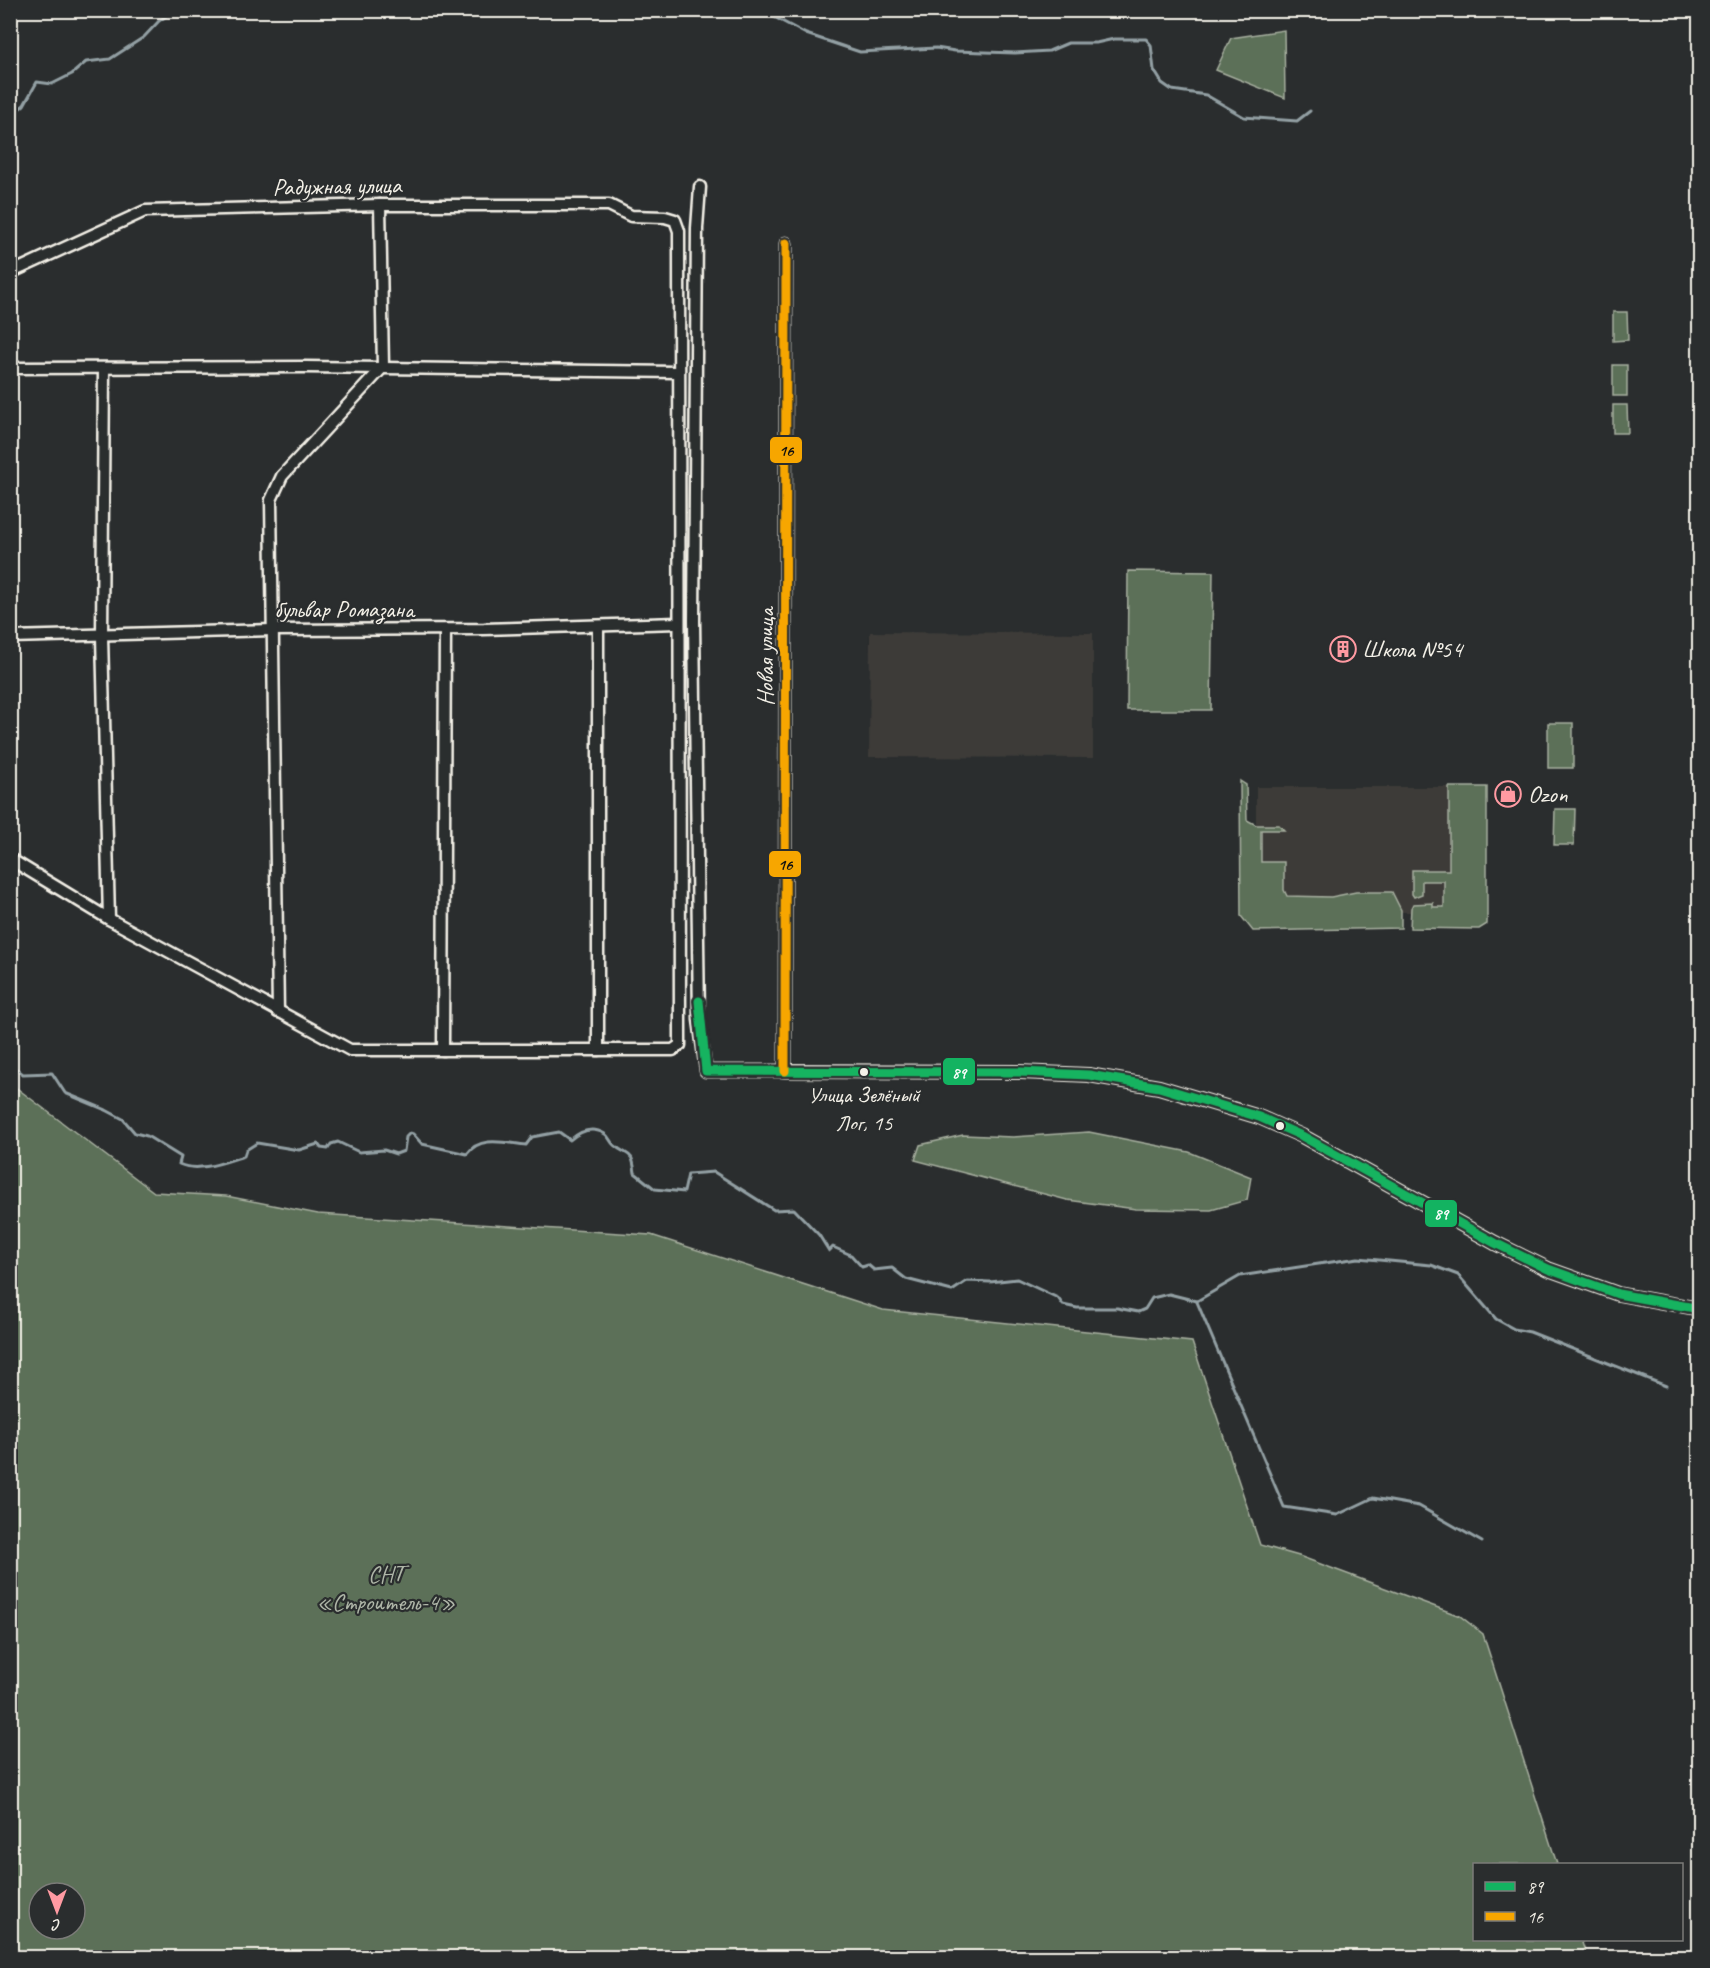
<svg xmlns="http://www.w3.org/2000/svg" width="1710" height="1968" viewBox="0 0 1710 1968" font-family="Caveat,sans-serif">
<rect width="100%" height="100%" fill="#2a2d2e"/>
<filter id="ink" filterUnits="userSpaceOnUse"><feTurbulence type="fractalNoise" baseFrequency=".0167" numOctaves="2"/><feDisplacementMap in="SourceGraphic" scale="12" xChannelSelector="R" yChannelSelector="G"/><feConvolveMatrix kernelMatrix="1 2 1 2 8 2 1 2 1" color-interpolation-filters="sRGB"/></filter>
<g filter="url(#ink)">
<!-- built -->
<g fill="#3c3b38">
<path d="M870,632L1093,633V758L869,757Z"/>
<rect x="1256" y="787" width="193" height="125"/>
</g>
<!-- green -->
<g fill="#5b6f59" stroke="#a8b0a0" stroke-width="1.5" fill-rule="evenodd">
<path d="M1284,30L1285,98L1216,70L1231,38Z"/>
<path d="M1613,312H1627L1628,340L1613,341Z"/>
<rect x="1613" y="365" width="14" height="31"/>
<path d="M1613,405H1627L1628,433H1613Z"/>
<path d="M1128,571L1213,572L1211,710H1127Z"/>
<rect x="1548" y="723" width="25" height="45"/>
<path d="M1240,781L1246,785L1247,820L1256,825H1279L1284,830H1261V862H1284V890L1287,896L1331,897L1356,892H1392L1401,910V928L1253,931L1241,916Z"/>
<path d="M1449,787H1487V924L1479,929L1410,928L1411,908L1413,904L1433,903V907H1444V881H1422V894L1414,897L1412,894V870H1449Z"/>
<path d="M1555,809H1575L1574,845H1554Z"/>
<path d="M10,1083L154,1192L226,1196L318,1214L651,1235L883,1310L1192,1342L1260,1545L1299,1556L1460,1616L1483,1634L1557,1864H1474V1940H1581L1587,1957H11ZM39,1893H75V1929H39Z"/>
<path d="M1089,1132L1189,1152L1251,1177L1247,1200L1211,1210L1136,1209L1067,1200L915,1160L920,1145L963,1135L1013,1137Z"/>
</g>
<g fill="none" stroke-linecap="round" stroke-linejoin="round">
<!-- stream -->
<g stroke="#93a0a4" stroke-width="3">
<path d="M761,10L806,34L860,52L936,48L955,51L1015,53L1049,51L1068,43H1096L1114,39H1146L1151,45L1154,70L1162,83L1172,90L1206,95L1244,117L1297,121L1310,111"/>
<path d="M10,116L24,105L37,82L52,84L72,74L86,62L110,59L144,37L159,21L175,10"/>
<path d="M10,1064L23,1074L52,1073L65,1093L106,1110L123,1119L135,1133L147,1136L181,1157L179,1164C199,1173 224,1162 244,1156L246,1150L257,1143L299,1150L318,1144L321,1148L328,1149L331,1144L338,1142L359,1152L384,1150L396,1154L404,1151L406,1137L410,1133L413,1134L422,1144L467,1154C480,1135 505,1143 526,1145L532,1137L559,1132L570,1140C580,1131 592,1126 605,1134C609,1136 610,1142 614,1145C629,1158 632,1149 635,1173L655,1189L684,1192L688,1174L714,1172L774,1210L794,1209L819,1235L829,1251L833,1247L851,1255L862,1267L868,1265L874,1270L892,1268L906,1279L952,1291L967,1281L990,1282L1017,1279L1058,1298L1063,1305L1077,1308H1117L1138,1312L1145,1309L1152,1298L1169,1294L1197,1301L1240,1276L1358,1258L1431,1265L1458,1275L1496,1319L1514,1329L1530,1332L1666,1386"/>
<path d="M1197,1302L1284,1507L1337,1515L1373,1498L1419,1506L1482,1542"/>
</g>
<!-- minor casing -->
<g stroke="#f4f1e8" stroke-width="15">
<g id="minor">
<path d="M700,187L697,228L694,621L699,1020L706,1071H785L786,243"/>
<path d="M10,273L145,211L380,205H609L631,216L665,217L675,220L679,231L680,1045L673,1050H350L109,919L10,859"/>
<path d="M10,368L305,367L677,372"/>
<path d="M104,369L102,636L109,919"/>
<path d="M598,627V1050"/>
<path d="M10,637L272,630L484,629L678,623"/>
<path d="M278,1012L271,500L282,476L383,367L380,205"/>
<path d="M443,1050L445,630"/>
</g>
</g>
<!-- tertiary casing -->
<g stroke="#f4f1e8" stroke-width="16">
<path id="tertiary" d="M785,1071L1020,1072L1089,1075L1159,1087L1259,1117L1302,1136L1495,1243L1548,1269L1618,1294L1700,1309"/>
</g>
<!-- minor -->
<use href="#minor" stroke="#2a2d2e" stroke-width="10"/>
<!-- tertiary -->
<use href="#tertiary" stroke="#2a2d2e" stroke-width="12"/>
<!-- bus-1 casing -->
<g stroke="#2a2d2e" stroke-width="14">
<path id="bus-1" d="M699,1001L706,1071L1020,1072L1089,1075L1159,1087L1259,1117L1302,1136L1495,1243L1548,1269L1618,1294L1700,1309"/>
</g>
<!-- bus-2 casing -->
<g stroke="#2a2d2e" stroke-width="14">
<path id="bus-2" d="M785,1071L786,243"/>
</g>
<!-- bus-1 -->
<use href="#bus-1" stroke="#13b361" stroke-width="9"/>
<!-- bus-2 -->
<use href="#bus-2" stroke="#f7a600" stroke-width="9"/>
</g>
</g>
<!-- icons -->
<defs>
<g id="building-ring" transform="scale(1.35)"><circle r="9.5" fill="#2a2d2e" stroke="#ff9aa2" stroke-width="1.5"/><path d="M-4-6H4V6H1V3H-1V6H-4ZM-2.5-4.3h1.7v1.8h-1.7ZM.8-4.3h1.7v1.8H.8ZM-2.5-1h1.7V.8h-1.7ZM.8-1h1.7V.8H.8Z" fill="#ff9aa2"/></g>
<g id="shop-ring" transform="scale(1.35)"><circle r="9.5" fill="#2a2d2e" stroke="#ff9aa2" stroke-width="1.5"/><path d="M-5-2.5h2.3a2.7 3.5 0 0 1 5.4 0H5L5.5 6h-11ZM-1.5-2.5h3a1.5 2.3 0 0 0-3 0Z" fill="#ff9aa2"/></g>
</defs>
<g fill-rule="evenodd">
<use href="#building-ring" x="1343" y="649"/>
<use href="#shop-ring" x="1508" y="794"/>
</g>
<!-- markers -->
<g fill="#f4f1e8" stroke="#2a2d2e" stroke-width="2">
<circle cx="864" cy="1072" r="5"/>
<circle cx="1280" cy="1126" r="5"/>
</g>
<g text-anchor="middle" stroke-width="4.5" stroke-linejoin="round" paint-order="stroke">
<!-- bus labels -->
<g font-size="22" fill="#f4f1e8" stroke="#2a2d2e">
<text x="864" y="1102">Улица Зелёный<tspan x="864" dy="28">Лог, 15</tspan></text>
</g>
<!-- street labels -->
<g font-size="24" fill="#f4f1e8" stroke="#2a2d2e">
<text transform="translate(337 186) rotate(-1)" y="8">Радужная улица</text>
<text x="344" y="617">бульвар Ромазана</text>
<text transform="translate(765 657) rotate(-90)" y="8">Новая улица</text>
</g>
<!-- poi labels -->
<g font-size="24" fill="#f4f1e8" stroke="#2a2d2e" text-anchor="start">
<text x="1362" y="657">Школа №54</text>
<text x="1528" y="802">Ozon</text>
</g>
<!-- park labels -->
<g font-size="24" fill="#afb6a8" stroke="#2a2d2e">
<text x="386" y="1582">СНТ<tspan x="386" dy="28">«Строитель-4»</tspan></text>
</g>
</g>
<g stroke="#2a2d2e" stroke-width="2">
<rect x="769" y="436" width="34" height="28" rx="6" fill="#f7a600"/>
<rect x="768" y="850" width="34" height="28" rx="6" fill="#f7a600"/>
<rect x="942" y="1057" width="34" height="29" rx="6" fill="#13b361"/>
<rect x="1424" y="1199" width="34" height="29" rx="6" fill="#13b361"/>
</g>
<g font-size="16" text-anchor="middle" font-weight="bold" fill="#fff">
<text x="959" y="1078">89</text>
<text x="1441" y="1219">89</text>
</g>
<g font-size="16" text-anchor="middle" font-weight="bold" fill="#111">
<text x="786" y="456">16</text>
<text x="785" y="870">16</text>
</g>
<!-- margin -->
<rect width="1710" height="1968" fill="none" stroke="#2a2d2e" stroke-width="36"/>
<rect x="18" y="18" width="1674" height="1932" fill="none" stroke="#f4f1e8" stroke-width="2" filter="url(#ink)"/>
<!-- legend -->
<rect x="1473" y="1863" width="210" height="78" fill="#2a2d2e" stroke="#7b7b78" stroke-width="1.5"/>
<rect x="1485" y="1882" width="30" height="9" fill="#13b361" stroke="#7b7b78" stroke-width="1.5"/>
<text x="1527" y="1893" font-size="18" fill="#f4f1e8">89</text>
<rect x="1485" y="1912" width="30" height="9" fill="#f7a600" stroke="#7b7b78" stroke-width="1.5"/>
<text x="1527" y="1923" font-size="18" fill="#f4f1e8">16</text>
<!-- north arrow -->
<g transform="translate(57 1911) rotate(180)"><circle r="28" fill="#2a2d2e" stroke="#7b7b78" stroke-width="1.5"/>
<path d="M0-4.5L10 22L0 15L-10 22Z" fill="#ff9aa2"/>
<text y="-9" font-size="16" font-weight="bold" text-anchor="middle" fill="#f4f1e8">С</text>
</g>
</svg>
